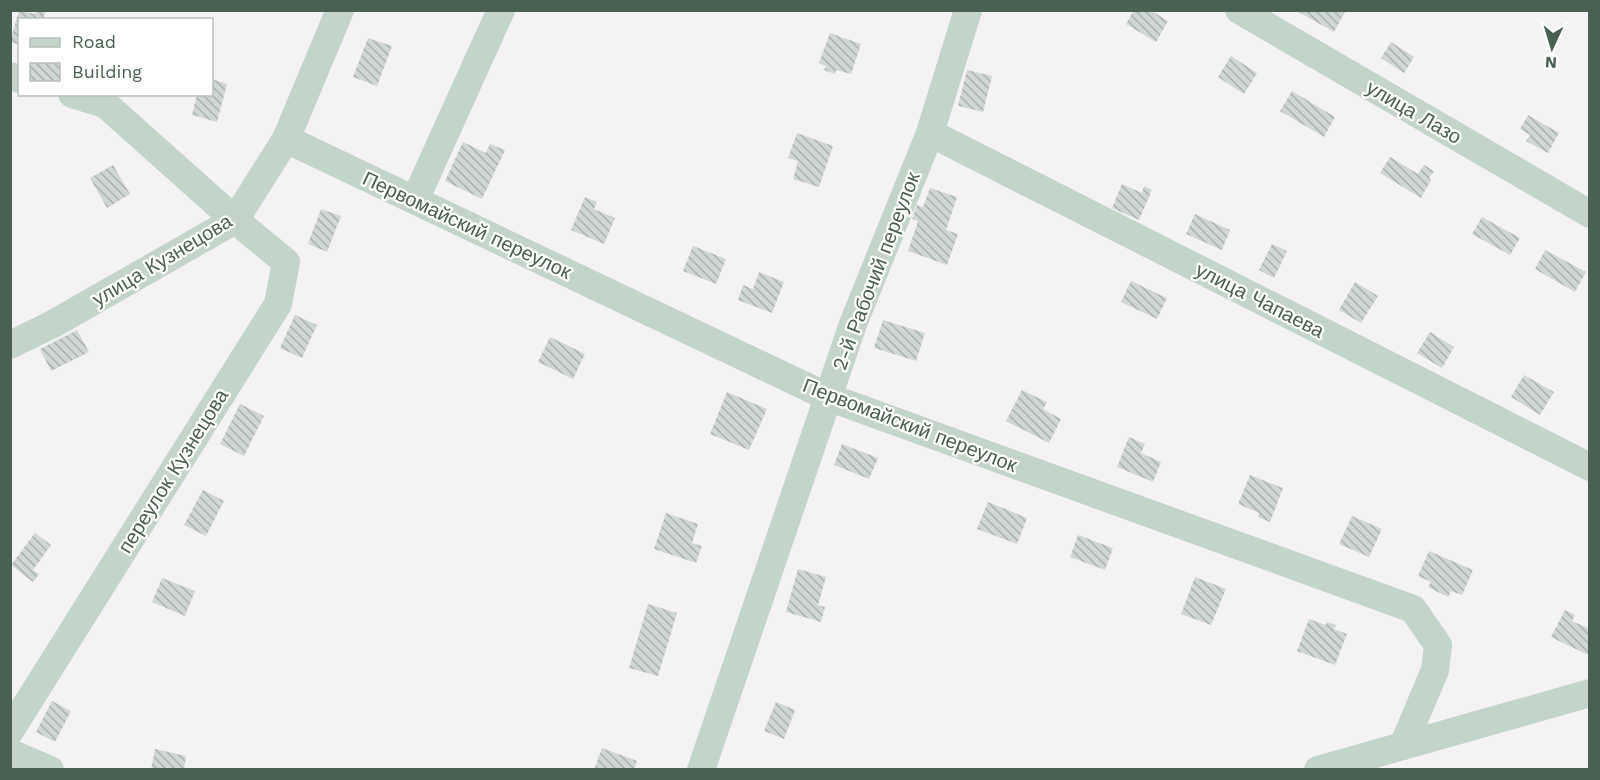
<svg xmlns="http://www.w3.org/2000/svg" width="1600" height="780" viewBox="0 0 1600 780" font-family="'Work Sans',sans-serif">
<defs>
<pattern id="building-back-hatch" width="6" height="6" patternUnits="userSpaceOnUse" patternTransform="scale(1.5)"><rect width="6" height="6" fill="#ced7d4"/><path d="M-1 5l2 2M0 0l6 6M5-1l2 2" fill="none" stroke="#a9b2ae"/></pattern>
</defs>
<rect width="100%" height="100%" fill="#f4f2f5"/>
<!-- building -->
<g fill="url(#building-back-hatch)">
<path d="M19,10L35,14L36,10H46L43,20H20V45L10,42Z"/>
<path d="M1134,10H1150L1168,21L1156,42L1126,24Z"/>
<path d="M1295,10H1346L1334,32Z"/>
<path d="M830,33L861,44L851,74L836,70L835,74L824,70L826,66L819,63Z"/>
<path d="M368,38L392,46L377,86L353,77Z"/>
<path d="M1391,42L1414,57L1404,73L1381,58Z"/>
<path d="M1231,56L1257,73L1244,94L1218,77Z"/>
<path d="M967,70L992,76L983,112L958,106Z"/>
<path d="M212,79L227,84L217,122L192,115L197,94H212Z"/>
<path d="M1292,91L1335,117L1324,137L1280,111Z"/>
<path d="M1528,115L1559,133L1548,153L1526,141L1530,135L1520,129Z"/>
<path d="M797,133L833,146L819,187L793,179L798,161L788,158Z"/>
<path d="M463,142L486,153L490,144L505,150L482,199L445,181Z"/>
<path d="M1390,157L1418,174L1424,165L1434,171L1429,178L1431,180L1421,198L1380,173Z"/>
<path d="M113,165L130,194L107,208L90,178Z"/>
<path d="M1122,184L1142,193L1144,186L1152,190L1139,220L1112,208Z"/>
<path d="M930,188L957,197L946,230L958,234L947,265L908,251L918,221L912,219L917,205L923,207Z"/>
<path d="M585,197L597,202L594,209L615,218L604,244L571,230Z"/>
<path d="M321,209L341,216L327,252L308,244Z"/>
<path d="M1195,214L1230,230L1222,250L1186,234Z"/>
<path d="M1482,217L1520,238L1510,255L1472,234Z"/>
<path d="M1272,244L1287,251L1274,278L1259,270Z"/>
<path d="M693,246L726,259L716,284L683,271Z"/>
<path d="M1545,250L1586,272L1575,292L1535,269Z"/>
<path d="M759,272L784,282L772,313L738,300L743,285L753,289Z"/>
<path d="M1131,281L1167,298L1157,319L1121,302Z"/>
<path d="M1355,282L1378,296L1361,323L1339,310Z"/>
<path d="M295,315L317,325L302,358L280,348Z"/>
<path d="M883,320L925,333L916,361L874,348Z"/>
<path d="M77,330L89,352L51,371L40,349Z"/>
<path d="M1430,332L1454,347L1442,368L1417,353Z"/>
<path d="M550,337L585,354L573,379L538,362Z"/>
<path d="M1524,375L1554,392L1540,415L1511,397Z"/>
<path d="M1022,390L1047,402L1043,409L1061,419L1049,443L1006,421Z"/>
<path d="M727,392L767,409L749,450L710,434Z"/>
<path d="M240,404L264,416L244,456L220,444Z"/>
<path d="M1129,437L1145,444L1141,453L1161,462L1153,482L1117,467Z"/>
<path d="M842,444L878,458L869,479L834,465Z"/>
<path d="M1250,475L1283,488L1270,522L1258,517L1259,513L1238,504Z"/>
<path d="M203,490L224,501L206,536L184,525Z"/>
<path d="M988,502L1027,518L1017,544L977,529Z"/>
<path d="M666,513L698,524L692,543L702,546L696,563L654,549Z"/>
<path d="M1352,516L1382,529L1369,557L1339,544Z"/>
<path d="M35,533L51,545L33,570L39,574L33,582L11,565Z"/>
<path d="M1078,535L1113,548L1105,570L1070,557Z"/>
<path d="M1429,551L1473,570L1462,595L1451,591L1448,597L1428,587L1431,582L1418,576Z"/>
<path d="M798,569L826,577L818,605L825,607L821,622L786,612Z"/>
<path d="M1195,577L1226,589L1211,625L1181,614Z"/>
<path d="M162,578L195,591L185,616L152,602Z"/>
<path d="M648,604L677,613L658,676L629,668Z"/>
<path d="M1565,610L1575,615L1572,621L1590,629V656L1551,637Z"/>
<path d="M1309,619L1326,625L1327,622L1336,625L1334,629L1347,634L1335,665L1297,651Z"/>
<path d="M52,701L71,711L55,742L36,732Z"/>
<path d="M776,702L795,710L784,739L764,731Z"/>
<path d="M602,748L637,761L634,770H594Z"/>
<path d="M155,749L186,756L184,770H151Z"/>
</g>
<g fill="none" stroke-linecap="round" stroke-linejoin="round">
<!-- minor -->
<g stroke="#c3d4c9" stroke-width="28">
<path d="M1239,10L1590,214"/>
<path d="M10,76L20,79"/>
<path d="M930,133L1590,467"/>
<path d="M286,139L828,397L1413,609L1438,645L1435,670L1403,746"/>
<path d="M415,200L501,10"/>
<path d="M10,345L53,324L235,220L286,139L340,10"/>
<path d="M10,731L278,304L286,262L235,220L105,104L72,94"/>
<path d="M10,753L50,770"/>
<path d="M701,770L853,324L930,133L968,10"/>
<path d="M1318,770L1590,693"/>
</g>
</g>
<g text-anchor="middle" stroke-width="4.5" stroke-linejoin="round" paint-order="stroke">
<!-- street labels -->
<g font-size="20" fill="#496151" stroke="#fff">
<text transform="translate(1414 112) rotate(30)" y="7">улица Лазо</text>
<text transform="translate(467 225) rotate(25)" y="7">Первомайский переулок</text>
<text transform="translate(162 260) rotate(-31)" y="7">улица Кузнецова</text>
<text transform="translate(876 271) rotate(-69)" y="7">2-й Рабочий переулок</text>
<text transform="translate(1260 300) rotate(27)" y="7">улица Чапаева</text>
<text transform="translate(910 425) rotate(21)" y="7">Первомайский переулок</text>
<text transform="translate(173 471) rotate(-58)" y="7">переулок Кузнецова</text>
</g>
</g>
<!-- border -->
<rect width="1600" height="780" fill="none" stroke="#496151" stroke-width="24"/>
<!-- legend -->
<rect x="18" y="18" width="195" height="78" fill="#ffffff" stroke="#b6c0b9" stroke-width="1.5"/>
<rect x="30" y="38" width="30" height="9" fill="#c3d4c9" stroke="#b6c0b9" stroke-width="1.5"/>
<text x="72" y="48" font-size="18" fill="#496151">Road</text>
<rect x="30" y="63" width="30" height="18" fill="url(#building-back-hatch)" stroke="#b6c0b9" stroke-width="1.5"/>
<text x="72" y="78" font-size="18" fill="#496151">Building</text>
<!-- north arrow -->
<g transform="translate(1552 48) rotate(184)" stroke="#ffffff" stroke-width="4.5" paint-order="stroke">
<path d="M0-4.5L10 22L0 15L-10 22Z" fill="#496151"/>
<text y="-9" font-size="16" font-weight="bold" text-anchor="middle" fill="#496151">N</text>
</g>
</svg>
